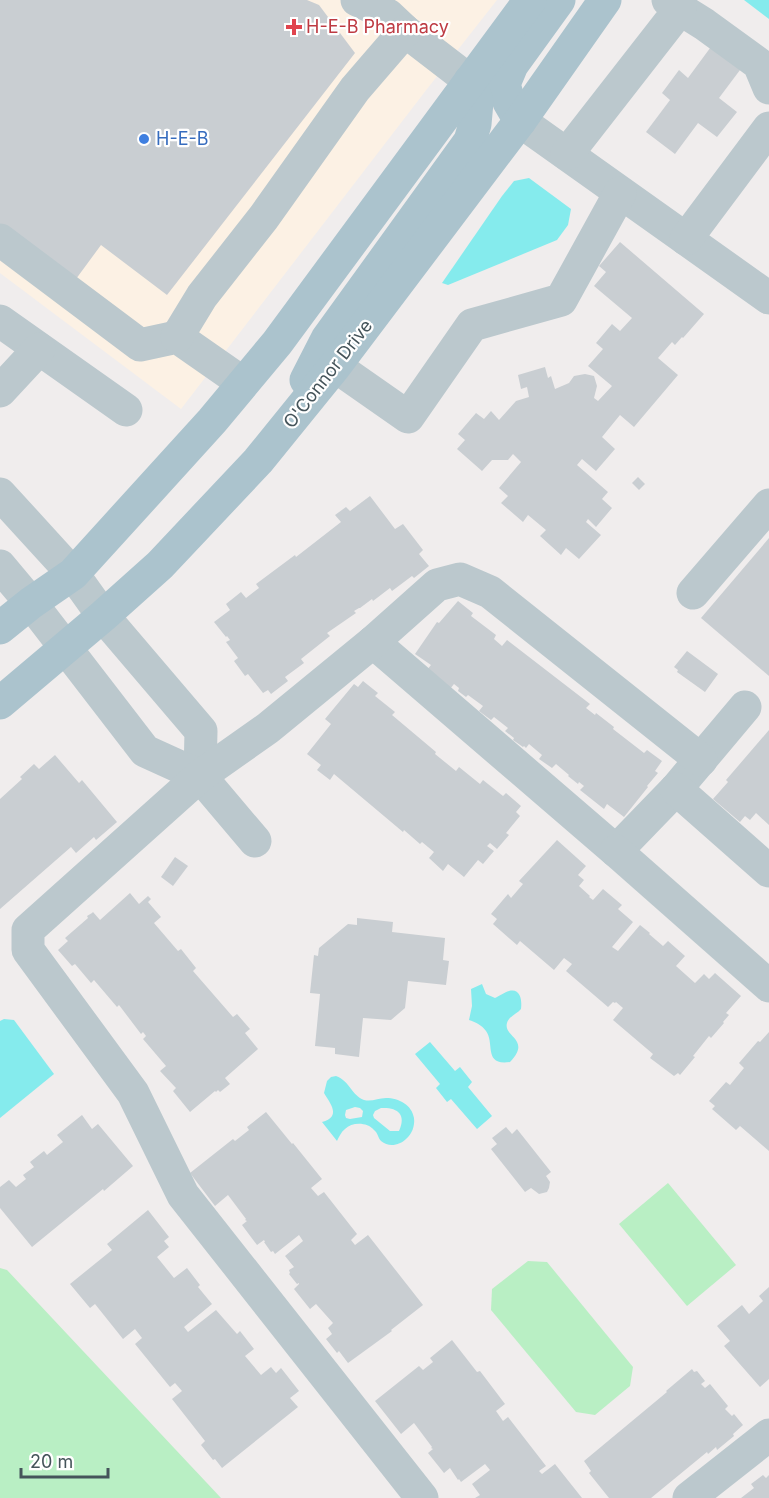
<svg xmlns="http://www.w3.org/2000/svg" width="769" height="1498" viewBox="0 0 769 1498" font-family="Inter,sans-serif">
<rect width="100%" height="100%" fill="#f0eded"/>
<!-- commercial -->
<path fill="#fcf1e4" d="M0,0H497L427,89L181,409L0,273Z"/>
<!-- green -->
<g fill="#b9efc4">
<path d="M668,1183L736,1265L687,1306L619,1224Z"/>
<path d="M528,1261L547,1262L633,1367L630,1386L595,1415L576,1412L491,1310L492,1289Z"/>
<path d="M0,1268L7,1270L221,1498H0Z"/>
</g>
<!-- water -->
<g fill="#85ebed" fill-rule="evenodd">
<path d="M744,0H769V19Z"/>
<path d="M529,178L571,209L568,225L557,240L448,285L442,283L502,196L514,181Z"/>
<path d="M482,984L486,994L495,998C499,996 505,992 509,991C521,988 522,1001 521,1009C517,1014 509,1016 507,1023C503,1037 532,1039 510,1062C483,1066 495,1043 486,1031C482,1025 475,1022 469,1020L472,1006L471,989Z"/>
<path d="M4,1019L14,1020L54,1074L0,1118V1021Z"/>
<path d="M430,1042L455,1071L460,1067L472,1082L468,1087L492,1116L477,1129L451,1099L447,1102L436,1088L440,1084L415,1054Z"/>
<path d="M336,1076C350,1081 351,1095 364,1100C372,1102 378,1098 386,1098C399,1098 412,1105 414,1118C415,1126 412,1134 406,1139C400,1145 389,1148 381,1141C378,1138 378,1133 374,1130C367,1122 352,1122 345,1129C341,1132 339,1137 337,1141L322,1122C342,1117 330,1103 324,1093L327,1081L331,1077ZM355,1107L360,1108L363,1111L362,1117L350,1119L346,1118L345,1115L346,1110ZM381,1108C397,1107 407,1114 399,1131H390L374,1118L373,1115L375,1111Z"/>
</g>
<!-- building -->
<g fill="#c9ced2">
<path d="M0,0H307L319,5L355,53L167,295L101,245L76,279L0,224Z"/>
<path d="M716,40L746,62L719,98L737,112L717,137L698,123L675,154L646,132L670,100L662,93L679,70L688,78Z"/>
<path d="M620,242L704,314L683,338L682,337L675,345L672,342L658,358L678,375L634,427L620,415L602,437L615,449L596,471L582,459L577,465L608,492L602,499L612,508L596,527L588,519L586,522L601,535L579,559L566,548L561,555L540,536L546,530L528,515L523,522L501,503L508,496L499,488L521,462L513,454L508,460H492L482,471L457,449L465,440L458,434L476,413L484,419L491,411L499,420L516,401L529,397L527,387L521,389L518,375L545,367L548,378L551,376L555,389L569,383L574,376L585,374L594,376L597,386L594,398L598,401L612,386L588,366L603,349L596,343L612,324L620,331L632,318L594,286L606,272L599,266Z"/>
<path d="M638,477L645,484L639,490L632,483Z"/>
<path d="M370,496L395,529L403,524L423,550L419,554L429,566L414,578L412,576L392,591L390,588L373,601L372,599L360,608H359L354,611L356,613L327,633L330,636L301,659L304,663L285,677L288,681L271,694L268,690L263,693L248,674L245,676L234,661L238,658L226,642L230,640L227,636L226,637L214,622L230,610L226,604L241,592L246,598L259,588L256,584L295,555L296,557L341,522L335,515L346,507L350,511Z"/>
<path d="M769,538V676L701,618Z"/>
<path d="M458,601L473,613L471,616L496,635L494,639L502,646L507,640L590,704L586,708L595,715L596,713L614,727L613,729L644,753L647,750L662,761L655,771L658,773L647,786L648,787L624,817L607,804L604,809L580,790L584,786L579,782L578,784L568,776L569,775L556,764L552,768L539,759L542,755L529,744L526,748L524,746L523,747L513,740L514,738L505,731L508,728L494,717L491,720L479,711L483,706L468,695L466,697L458,691L459,688L454,684L450,689L426,671L431,665L415,654L437,622L439,623Z"/>
<path d="M687,651L718,674L705,692L677,672L678,670L674,667Z"/>
<path d="M363,681L378,693L375,696L395,712L392,715L436,752L435,754L456,771L459,767L480,784L483,780L503,796L506,793L521,806L516,812L520,816L506,833L509,835L497,849L490,843L487,846L494,851L483,864L478,860L464,877L448,864L443,871L429,858L434,852L422,842L420,844L404,830L403,832L334,774L330,780L317,770L321,765L307,754L331,724L325,719L354,684L358,687Z"/>
<path d="M769,730V825L756,813L750,820L745,816L740,822L713,799L728,782L726,780Z"/>
<path d="M55,755L79,783L82,780L117,822L96,840L94,837L76,853L71,847L0,909V799L22,779L20,777L34,764L39,769Z"/>
<path d="M557,840L586,866L578,875L584,880L579,886L590,896L589,897L593,900L603,889L622,905L618,909L633,922L612,947L618,951L640,925L650,933L649,934L663,946L668,941L685,956L676,966L695,983L704,974L709,979L715,973L741,996L726,1013L729,1015L723,1022L724,1023L711,1038L709,1036L693,1056L695,1057L680,1075L678,1073L674,1076L650,1058L653,1054L613,1020L623,1008L616,1002L615,1003L613,1002L608,1007L566,971L572,964L564,958L554,970L520,941L517,945L493,924L497,919L491,914L508,894L511,898L523,884L519,881Z"/>
<path d="M175,857L188,866L173,886L161,877Z"/>
<path d="M130,893L139,904L148,896L151,899L148,902L161,917L154,923L178,951L181,949L196,968L193,971L233,1017L237,1014L250,1029L245,1033L258,1049L225,1078L230,1084L220,1092L218,1090L216,1092L215,1091L190,1112L173,1091L176,1088L160,1071L166,1066L143,1039L146,1036L143,1032L141,1034L119,1005L117,1007L94,980L91,983L75,964L72,966L58,950L68,941L65,938L88,918L87,916L92,913L93,912L100,920Z"/>
<path d="M357,918L393,922L392,932L445,938L443,960L449,961L446,985L408,981L405,1008L391,1020L363,1018L359,1057L335,1054V1048L315,1046L320,994L310,993L314,955L318,956L319,948L348,924L357,925Z"/>
<path d="M769,1032V1151L740,1126L736,1130L712,1109L715,1106L709,1101L726,1082L730,1085L744,1068L739,1063L758,1041L760,1042Z"/>
<path d="M266,1112L292,1144L293,1143L322,1179L311,1188L318,1196L324,1192L357,1234L351,1240L355,1245L368,1235L423,1305L391,1330L392,1331L348,1363L339,1351L337,1353L326,1339L332,1334L328,1328L333,1323L316,1304L310,1309L294,1289L299,1284V1283L297,1284L289,1274L290,1273L289,1270L294,1267L285,1256L303,1241L299,1235L275,1254L273,1251L271,1252L264,1242H265L264,1240L257,1245L242,1225L247,1221L245,1220L246,1219L228,1195L215,1206L190,1173L233,1139L235,1141L249,1130L247,1127Z"/>
<path d="M82,1115L92,1129L98,1124L133,1166L104,1191L103,1189L32,1247L0,1208V1187L9,1180L16,1187L26,1179L23,1175L34,1167L30,1162L44,1151L47,1155L63,1142L57,1135Z"/>
<path d="M506,1127L512,1134L517,1129L551,1172L546,1176L550,1182L549,1188L547,1192L539,1194L531,1188L525,1192L491,1149L497,1144L492,1138Z"/>
<path d="M148,1210L169,1237L164,1241L169,1247L157,1257L174,1278L187,1268L200,1285L198,1287L212,1304L184,1327L188,1332L216,1310L237,1334L240,1331L254,1349L245,1356L261,1375L271,1367L276,1373L281,1368L299,1391L290,1398L298,1407L222,1468L215,1459L213,1460L201,1445L205,1441L172,1399L182,1391L175,1383L170,1387L135,1344L142,1338L135,1329L123,1339L95,1304L90,1308L70,1284L112,1250L107,1244Z"/>
<path d="M769,1287V1379L760,1387L724,1346L730,1341L717,1326L742,1305L749,1314L763,1301L759,1296Z"/>
<path d="M452,1340L477,1372L480,1371L505,1404L496,1411L503,1421L508,1417L546,1466L539,1471L542,1474L555,1464L582,1498H475L480,1495L472,1484L490,1470L485,1464L461,1482L459,1479L458,1480L450,1468L444,1473L428,1453L433,1449L431,1448L432,1447L414,1423L401,1434L375,1401L419,1366L423,1370L433,1362L430,1358Z"/>
<path d="M692,1369L694,1372L697,1371L705,1381L701,1384L705,1388L710,1384L728,1406L725,1409L732,1416L734,1414L743,1425L733,1434L734,1436L717,1450L716,1447L708,1454L707,1452L651,1498H609L589,1473L591,1471L584,1461L667,1392L666,1391Z"/>
<path d="M763,1475L766,1478L769,1475V1498H741L754,1488L751,1484Z"/>
</g>
<g fill="none" stroke-linecap="round" stroke-linejoin="round">
<!-- minor -->
<g stroke="#bbc8cd" stroke-width="33">
<path d="M357,0L388,15L405,31L470,81"/>
<path d="M680,9L704,24L759,64L769,88"/>
<path d="M520,121L769,298"/>
<path d="M567,154L680,9L668,0"/>
<path d="M686,239L769,128"/>
<path d="M0,240L140,345L177,337L243,383"/>
<path d="M0,321L126,410"/>
<path d="M177,337L202,296L264,217L355,89L405,31"/>
<path d="M335,366L408,417L472,325L561,300L620,193"/>
<path d="M0,391L39,349"/>
<path d="M0,494L73,574L103,616L201,731L200,776"/>
<path d="M0,566L31,603L145,751L200,776L255,841"/>
<path d="M693,593L769,505"/>
<path d="M373,642L616,851L676,789L745,707"/>
<path d="M676,789L769,871"/>
<path d="M616,851L769,986"/>
<path d="M422,1498L183,1195L133,1093L28,950V930L200,776L268,728L373,642L437,585L460,579L490,592L701,760"/>
<path d="M689,1498L769,1435"/>
</g>
<!-- major -->
<g stroke="#abc3cd" stroke-width="33">
<path d="M520,121L509,102L504,84L512,65L559,0"/>
<path d="M306,380L327,339L470,141L475,124L477,102L470,81"/>
<path d="M0,628L31,603L73,574L212,421L277,343L530,0"/>
<path d="M0,703L103,616L160,565L258,461L335,366L520,121L605,0"/>
</g>
</g>
<!-- markers -->
<path fill="#e0444e" stroke="#fff" stroke-width="2" d="M291 18h6v6h6v6h-6v6h-6v-6h-6v-6h6z"/>
<circle fill="#3f7fe0" stroke="#fff" stroke-width="2" cx="144" cy="139" r="6"/>
<g text-anchor="middle" stroke-width="4.5" stroke-linejoin="round" paint-order="stroke">
<!-- health labels -->
<g font-size="18" fill="#be3a42" stroke="#fff" text-anchor="start">
<text x="306" y="33">H-E-B Pharmacy</text>
</g>
<!-- shop labels -->
<g font-size="18" fill="#366cbe" stroke="#fff" text-anchor="start">
<text x="156" y="145">H-E-B</text>
</g>
<!-- street labels -->
<g font-size="18" fill="#45545a" stroke="#fff">
<text transform="translate(328 374) rotate(-52)" y="6">O'Connor Drive</text>
</g>
</g>
<!-- scale -->
<path d="M21 1468v9h87v-9" fill="none" stroke="#45545a" stroke-width="3"/>
<text x="30" y="1468" font-size="18" fill="#45545a" stroke="#ffffff" stroke-width="4.5" paint-order="stroke">20 m</text>
</svg>
